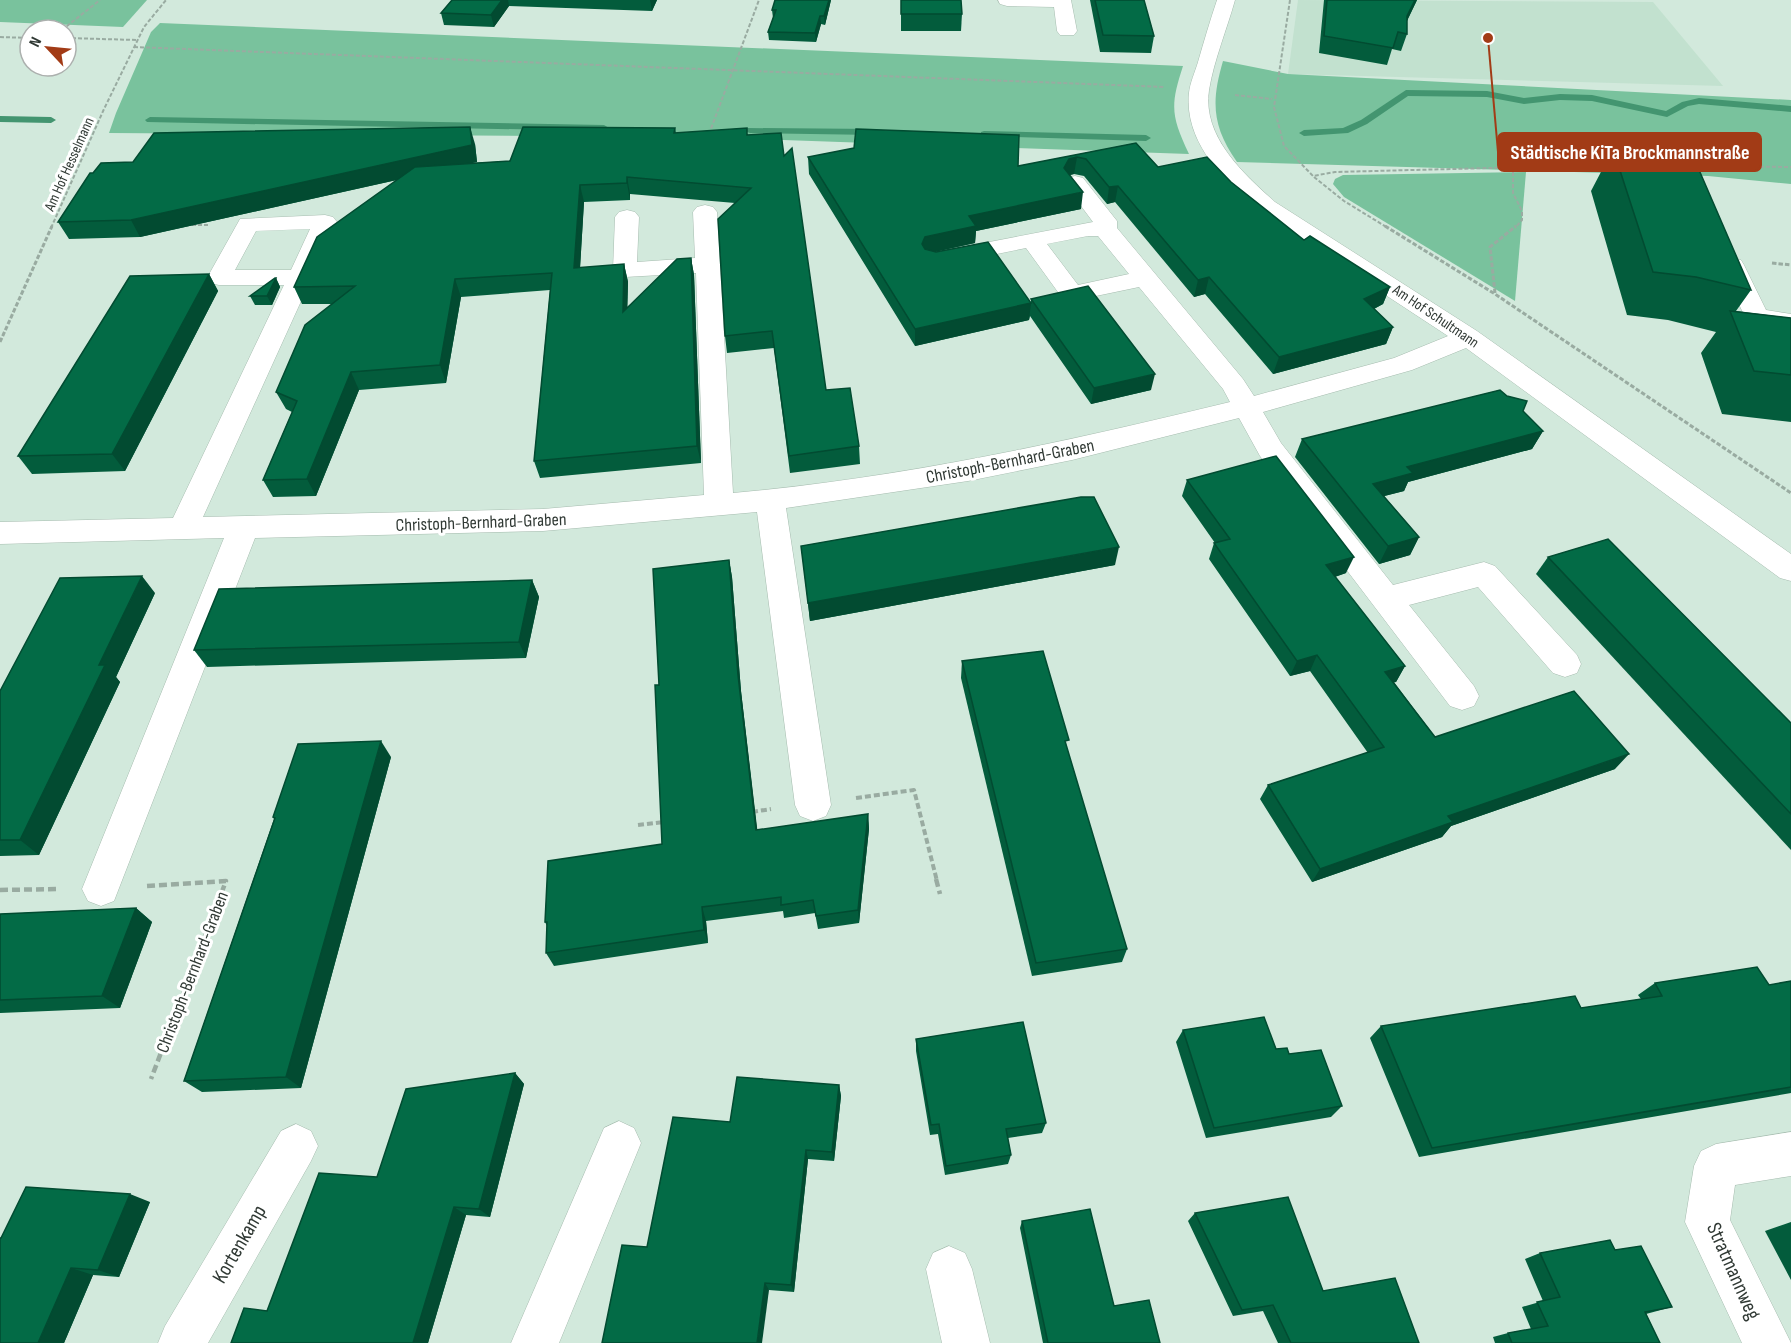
<svg xmlns="http://www.w3.org/2000/svg" width="1791" height="1343" viewBox="0 0 1791 1343" font-family="'Sofia Sans Condensed',sans-serif">
<rect width="100%" height="100%" fill="#d2e9dc"/>
<!-- built -->
<path fill="#c2e1cf" d="M1298,0L1653,2L1723,86L1288,74Z"/>
<!-- green -->
<g fill="#79c29d">
<path d="M0,0H147L123,27L0,22Z"/>
<path d="M160,23L1183,66C1170,106 1171,116 1189,154L693,137L109,133L116,113L151,32Z"/>
<path d="M1223,61L1288,74L1791,100V184L1708,176L1237,162C1212,126 1211,102 1223,61Z"/>
<path d="M1526,172L1515,301L1344,197L1333,184L1335,179L1343,175Z"/>
</g>
<g fill="none" stroke-linecap="round" stroke-linejoin="round">
<!-- stream -->
<g fill="#439570" fill-rule="evenodd">
<path d="M1406,90L1487,91L1524,98L1560,94L1592,95L1666,111L1682,102L1699,98L1791,106V112L1699,104L1688,106L1667,117L1592,101L1560,100L1524,104L1487,97L1408,96L1367,124L1348,133L1304,136L1299,133L1304,130L1343,128L1361,120Z"/>
<path d="M0,116L51,117L56,120L51,123L0,122Z"/>
<path d="M150,117L604,125L609,128L604,131L147,122L145,120Z"/>
<path d="M747,128L876,129L881,132L876,135L750,133L747,132Z"/>
<path d="M984,131L1146,135L1151,138L1146,141L981,136V132Z"/>
</g>
<!-- minor casing -->
<g stroke="#a6bcaf" stroke-width="1">
<g id="minor">
<path d="M998,0H1071L1077,31L1074,35H1060L1057,31L1054,7L1007,6L1000,4Z"/>
<path d="M1217,0H1235C1227,29 1214,60 1209,90C1202,137 1244,174 1275,202L1477,331L1791,554V581L1780,578L1466,348L1412,370L1263,412L1281,443L1393,585L1484,562L1495,566L1577,655L1581,664L1577,673L1565,677L1553,673L1478,587L1409,605L1474,686L1479,696L1474,706L1462,710L1450,706L1260,456L1239,418L1072,460L968,481L786,508L831,805L826,816L813,821L800,816L795,805L757,512L543,531L255,538L114,901L101,906L88,901L82,889L224,538L0,544V522L173,518L284,285H219L210,283L207,278L240,219L325,215L333,217L337,222L203,517L543,509L704,495L696,273L625,277L616,275L613,270L615,217L619,212L627,210L635,212L639,217L637,262L695,258L693,212L697,207L705,205L713,207L717,212L733,493C901,478 1066,442 1230,402L1223,389L1139,287L1072,301L1063,299L1026,248L948,264L940,262L936,257L940,252L948,250L1093,222L1064,183L1067,178L1075,176L1083,178L1117,221V228L1243,379L1254,396L1394,358L1448,336L1259,212C1225,181 1184,143 1189,93C1190,83 1195,72 1198,62C1204,41 1210,21 1217,0ZM310,229L291,270H235L256,231ZM1088,236H1098L1129,274L1078,285L1047,244Z"/>
<path d="M1732,258L1741,260L1744,265L1766,310L1791,314V330L1747,321L1720,265L1723,260Z"/>
<path d="M619,1121L634,1128L641,1143L559,1343H511L604,1128Z"/>
<path d="M296,1124L311,1131L318,1146L311,1161L208,1343H158L165,1326L281,1131Z"/>
<path d="M1791,1132V1176L1735,1185L1730,1220L1791,1343H1742L1685,1222L1694,1166L1701,1151L1716,1144Z"/>
<path d="M949,1246L965,1253L972,1269L990,1343H942L926,1269L933,1253Z"/>
</g>
</g>
<!-- path-far3 -->
<g stroke="#99aba1" stroke-width="2" stroke-dasharray="4 2" stroke-linecap="butt">
<path d="M1290,0L1274,107L1284,146L1313,176L1335,172L1608,165"/>
<path d="M62,30L100,0"/>
<path d="M0,37L30,38"/>
<path d="M66,38L137,40"/>
<path d="M134,47L1165,87"/>
<path d="M1235,95L1272,99"/>
<path d="M709,134L759,0"/>
<path d="M1513,166V193L1522,211V220L1515,228"/>
<path d="M1694,166L1791,167"/>
<path d="M1314,177L1344,201L1388,228"/>
<path d="M192,225H208"/>
<path d="M51,228L104,109L144,27L166,0"/>
</g>
<!-- path-far2 -->
<g stroke="#99aba1" stroke-width="3" stroke-dasharray="4.5 2" stroke-linecap="butt">
<path d="M1385,226L1495,294L1791,493"/>
<path d="M1772,263L1791,265"/>
<path d="M1495,293L1490,247L1516,226"/>
<path d="M0,342L52,226"/>
</g>
<!-- path-far1 -->
<g stroke="#99aba1" stroke-width="4" stroke-dasharray="6 3" stroke-linecap="butt">
<path d="M856,798L914,790L937,881"/>
<path d="M752,812L771,809"/>
<path d="M638,825L664,822"/>
</g>
<!-- path -->
<g stroke="#99aba1" stroke-width="4.5" stroke-dasharray="8 4" stroke-linecap="butt">
<path d="M936,879L940,894"/>
<path d="M147,886L226,881L151,1079"/>
<path d="M0,890L58,889"/>
</g>
<!-- minor -->
<use href="#minor" fill="#fff" fill-rule="evenodd"/>
</g>
<!-- wall -->
<g fill="#035c3c">
<path d="M452,0H657L652,11L509,6L494,27L444,25L441,13Z"/>
<path d="M831,0L825,25L821,24L816,42L769,40L768,32L773,18L772,10Z"/>
<path d="M1090,0H1144L1154,36L1151,53L1100,52Z"/>
<path d="M1324,0H1417L1407,21V34L1401,51L1392,49L1387,65L1319,53Z"/>
<path d="M901,14H962L961,31H901Z"/>
<path d="M675,128L676,133L748,135L784,156L826,390L859,446L860,464L790,473L774,348L727,353L725,336L735,203L630,194V200L584,202L580,268L624,264L628,282L627,307L691,258L694,275L701,463L540,478L534,461L550,290L461,297L446,383L359,390L316,496L273,497L263,480L292,412L286,409L276,392L332,304H302L294,287L397,180L140,237L69,239L58,222L93,173L133,162L475,144L477,162L470,163L510,161Z"/>
<path d="M1136,143L1158,167L1231,182L1304,240L1390,287L1383,304L1374,309L1393,327L1386,344L1273,374L1205,294L1194,297L1115,202L1107,204L1084,176L1074,174L1070,175L1081,209L976,231L975,243L935,252L1031,303V299L1151,390L1091,404L1030,316L1029,320L915,346L809,174L808,157L1018,166Z"/>
<path d="M1613,149L1692,163L1751,290L1736,311L1791,318V422L1722,414L1701,353L1716,332L1668,320L1627,315L1591,191Z"/>
<path d="M209,274L218,291L125,471L32,474L18,456Z"/>
<path d="M276,278L280,287L272,305H255L250,296Z"/>
<path d="M1523,411L1543,431L1532,449L1408,482L1404,491L1384,496L1419,537L1410,555L1379,564L1295,457L1302,439Z"/>
<path d="M1187,480L1346,573L1335,577L1405,666L1396,682H1394L1435,737L1615,769L1451,826L1442,837L1312,882L1260,799L1268,785L1368,753L1310,671L1290,676L1209,559L1214,543H1215L1182,496Z"/>
<path d="M801,546L1115,565L810,621Z"/>
<path d="M1548,557L1791,723V850L1536,574Z"/>
<path d="M729,560L732,577L741,691L757,830L868,814L869,829L859,923L818,929L815,913L784,918L783,911L706,921L708,943L554,966L546,953L547,926L545,922L662,844L659,685Z"/>
<path d="M532,580L539,597L526,658L207,667L194,650Z"/>
<path d="M155,593L116,677L120,682L39,855L0,856V691Z"/>
<path d="M962,661L1127,949L1122,962L1032,976L961,678Z"/>
<path d="M391,757L301,1088L202,1092L184,1081L274,819L273,817Z"/>
<path d="M136,908L152,922L120,1008L0,1013V914Z"/>
<path d="M1791,981V1093L1419,1157L1370,1038L1381,1026L1581,1008L1641,999L1638,995L1655,983L1769,985Z"/>
<path d="M1183,1030L1276,1049L1289,1054L1342,1106L1331,1117L1206,1138L1176,1042Z"/>
<path d="M916,1039L1046,1123L1042,1133L1008,1138L1011,1155L1008,1164L945,1175L938,1134L930,1135L916,1051Z"/>
<path d="M515,1073L524,1084L490,1217L466,1215L428,1343H231L267,1311L377,1177Z"/>
<path d="M839,1085L841,1096L834,1161L808,1159L794,1292L769,1290L647,1247L730,1122Z"/>
<path d="M150,1202L119,1277L93,1275L64,1343L0,1238Z"/>
<path d="M1195,1213L1323,1291L1419,1343H1278L1263,1311L1233,1316L1188,1221Z"/>
<path d="M1022,1221L1114,1306L1160,1343H1043L1020,1228Z"/>
<path d="M1791,1222V1280L1765,1231Z"/>
<path d="M1615,1250L1672,1307L1646,1314L1660,1343H1495L1493,1337L1508,1333L1531,1329L1522,1307L1543,1301L1525,1259L1540,1253Z"/>
</g>
<!-- shaded-wall -->
<g fill="#024b31">
<path d="M502,0H508L509,6L494,27L491,15Z"/>
<path d="M650,0H657L652,11Z"/>
<path d="M829,0H831L825,25L824,16Z"/>
<path d="M1415,0H1417L1401,33L1407,16Z"/>
<path d="M820,16L821,24L816,42L815,33Z"/>
<path d="M470,127L475,144L477,162L140,237L131,220Z"/>
<path d="M1077,157L1074,174L1066,176L1064,168L1069,159Z"/>
<path d="M627,177L630,194V200L627,183Z"/>
<path d="M580,185L584,202L579,285L574,268Z"/>
<path d="M1118,186L1115,202L1107,204L1109,187Z"/>
<path d="M1083,192L1081,209L976,231L975,243L925,254L922,244L925,237L969,216Z"/>
<path d="M691,258L694,275L701,463L697,446Z"/>
<path d="M624,264L628,282L627,329L623,312Z"/>
<path d="M209,274L218,291L125,471L112,454Z"/>
<path d="M1209,277L1205,294L1194,297L1198,280Z"/>
<path d="M276,278L280,287L272,305L267,296Z"/>
<path d="M455,279L461,297L446,383L440,365Z"/>
<path d="M1390,287L1383,304L1358,317L1364,299Z"/>
<path d="M1031,303L1029,320L915,346V329Z"/>
<path d="M1393,327L1386,344L1273,374L1279,357Z"/>
<path d="M351,372L359,390L316,496L307,479Z"/>
<path d="M1155,374L1151,390L1091,404L1094,388Z"/>
<path d="M1543,431L1532,449L1408,482L1404,491L1365,501L1373,484L1407,467Z"/>
<path d="M1419,537L1410,555L1379,564L1388,546Z"/>
<path d="M1119,547L1115,565L810,621L808,603Z"/>
<path d="M1354,557L1346,573L1319,582L1326,565Z"/>
<path d="M729,560L732,577L741,691L759,844L756,830L738,675Z"/>
<path d="M142,576L155,593L116,677L120,682L39,855L20,840L99,665Z"/>
<path d="M532,580L539,597L526,658L519,642Z"/>
<path d="M1317,655L1310,671L1290,676L1297,661Z"/>
<path d="M1405,666L1396,682L1377,687L1385,672Z"/>
<path d="M381,741L391,757L301,1088L286,1077Z"/>
<path d="M1629,754L1615,769L1451,826L1442,837L1312,882L1320,869L1448,816Z"/>
<path d="M868,814L869,829L859,923L858,910Z"/>
<path d="M702,907L706,921L708,943L704,930Z"/>
<path d="M136,908L152,922L120,1008L102,996Z"/>
<path d="M515,1073L524,1084L490,1217L479,1209Z"/>
<path d="M839,1085L841,1096L834,1161L832,1152Z"/>
<path d="M806,1150L808,1159L794,1292L791,1285Z"/>
<path d="M130,1194L150,1202L119,1277L98,1270Z"/>
<path d="M454,1207L466,1215L428,1343H413Z"/>
<path d="M71,1268L93,1275L64,1343H38Z"/>
<path d="M765,1283L769,1290L762,1343H757Z"/>
</g>
<!-- building -->
<g fill="#036b46" stroke="#024b31" stroke-width="1.5">
<path d="M452,0H502L491,15L441,13Z"/>
<path d="M775,0H829L824,16H820L815,33L768,32L776,10H772Z"/>
<path d="M901,0H961L962,14H901Z"/>
<path d="M1095,0H1144L1154,36L1103,35Z"/>
<path d="M1327,0H1415L1407,16V34L1398,32L1393,48L1324,36Z"/>
<path d="M470,127L472,145L131,220L58,222L90,173H93L101,163L133,162L154,133Z"/>
<path d="M523,127L675,128L674,133L747,128V135L781,133L784,156L792,148L826,390L850,388L859,446L789,456L772,331L725,336L718,219L751,188L627,177V183L580,185L574,268L624,264L623,312L677,259L691,258L697,446L534,461L552,273L455,279L440,365L351,372L307,479L263,480L297,401L276,392L305,325L355,286L294,287L317,237L415,167L510,161Z"/>
<path d="M856,129L1019,135L1018,166L1136,143L1158,167L1207,157L1231,182L1304,240L1310,236L1390,287L1364,299L1393,327L1279,357L1209,277L1198,280L1118,186L1109,187L1086,159L1077,157L1069,159L1064,168L1083,192L969,216L976,226L925,237L922,244L925,249L936,252L988,242L1031,303L915,329L808,157L854,148Z"/>
<path d="M1613,149L1690,157L1692,163H1696L1751,290L1696,277L1653,272Z"/>
<path d="M209,274L112,454L18,456L130,276Z"/>
<path d="M275,278H276L267,296H250Z"/>
<path d="M1088,286L1155,374L1094,388L1031,299Z"/>
<path d="M1730,311L1791,318V375L1754,371Z"/>
<path d="M1500,390L1507,396L1527,401L1523,411L1543,431L1407,467L1413,473L1373,484L1419,537L1388,546L1302,439Z"/>
<path d="M1276,456L1354,557L1326,565L1405,666L1385,672L1435,737L1574,691L1629,754L1448,816L1453,822L1320,869L1268,785L1384,747L1317,655L1297,661L1214,543L1230,539L1187,480Z"/>
<path d="M1081,497H1094L1119,547L808,603L801,546Z"/>
<path d="M1608,539L1791,723V814L1548,557Z"/>
<path d="M729,560L738,675L756,830L868,814L858,910L816,916L813,900L781,905V897L702,907L704,930L546,953L547,922H545L548,861L662,844L655,685H659L653,569Z"/>
<path d="M142,576L99,665H105L20,840H0V691L60,578Z"/>
<path d="M532,580L519,642L194,650L219,589Z"/>
<path d="M1043,651L1069,740L1065,741L1127,949L1036,963L962,661Z"/>
<path d="M381,741L286,1077L184,1081L275,818L273,817L298,744Z"/>
<path d="M136,908L102,996L0,1000V914Z"/>
<path d="M1757,967L1769,985L1791,981V1087L1432,1148L1381,1026L1575,996L1581,1008L1662,996L1655,983Z"/>
<path d="M1264,1017L1276,1049L1287,1048L1289,1054L1321,1050L1342,1106L1214,1128L1183,1030Z"/>
<path d="M1023,1022L1046,1123L1006,1129L1011,1155L946,1166L939,1124L931,1125L916,1039Z"/>
<path d="M515,1073L479,1209L454,1207L413,1343H231L244,1308L267,1311L319,1173L377,1177L406,1089Z"/>
<path d="M737,1077L839,1085L832,1152L806,1150L791,1285L765,1283L757,1343H602L622,1245L647,1247L673,1117L730,1122Z"/>
<path d="M26,1187L130,1194L98,1270L71,1268L38,1343H0V1238H1Z"/>
<path d="M1288,1197L1323,1291L1395,1278L1419,1343H1291L1273,1305L1242,1310L1195,1213Z"/>
<path d="M1090,1209L1114,1306L1149,1300L1160,1343H1048L1022,1221Z"/>
<path d="M1610,1240L1615,1250L1641,1246L1672,1307L1645,1312L1660,1343H1512L1508,1333L1548,1326L1537,1302L1560,1297L1540,1253Z"/>
</g>
<g text-anchor="middle" stroke-width="6" stroke-linejoin="round" paint-order="stroke">
<!-- far-street labels -->
<g font-size="15" fill="#303934" stroke="#fff">
<text transform="translate(69 164) rotate(-66)" y="5">Am Hof Hesselmann</text>
<text transform="translate(1436 316) rotate(34)" y="5">Am Hof Schultmann</text>
</g>
<!-- street labels -->
<g font-size="18" fill="#303934" stroke="#fff">
<text transform="translate(1010 461) rotate(-11)" y="6">Christoph-Bernhard-Graben</text>
<text transform="translate(481 522) rotate(-2)" y="6">Christoph-Bernhard-Graben</text>
<text transform="translate(192 972) rotate(-69)" y="6">Christoph-Bernhard-Graben</text>
</g>
<!-- near-street labels -->
<g font-size="21" fill="#303934" stroke="#fff">
<text transform="translate(239 1244) rotate(-60)" y="7">Kortenkamp</text>
<text transform="translate(1734 1271) rotate(66)" y="7">Stratmannweg</text>
</g>
</g>
<!-- callouts -->
<path fill="none" stroke="#a23b16" stroke-width="2" d="M1488 38L1498 152"/>
<circle fill="#a23b16" stroke="#fff" stroke-width="2" cx="1488" cy="38" r="6"/>
<rect fill="#a23b16" stroke="#a23b16" stroke-width="2" x="1498" y="133" width="263" height="38" rx="6"/>
<g font-size="20" text-anchor="middle" font-weight="bold" fill="#fff">
<text x="1630" y="159">Städtische KiTa Brockmannstraße</text>
</g>
<!-- north arrow -->
<g transform="translate(48 48) rotate(296)"><circle r="28" fill="#ffffff" stroke="#acb0ae" stroke-width="1.5"/>
<path d="M0-4.5L10 22L0 15L-10 22Z" fill="#a23b16"/>
<text y="-9" font-size="16" font-weight="bold" text-anchor="middle" fill="#303934">N</text>
</g>
</svg>
